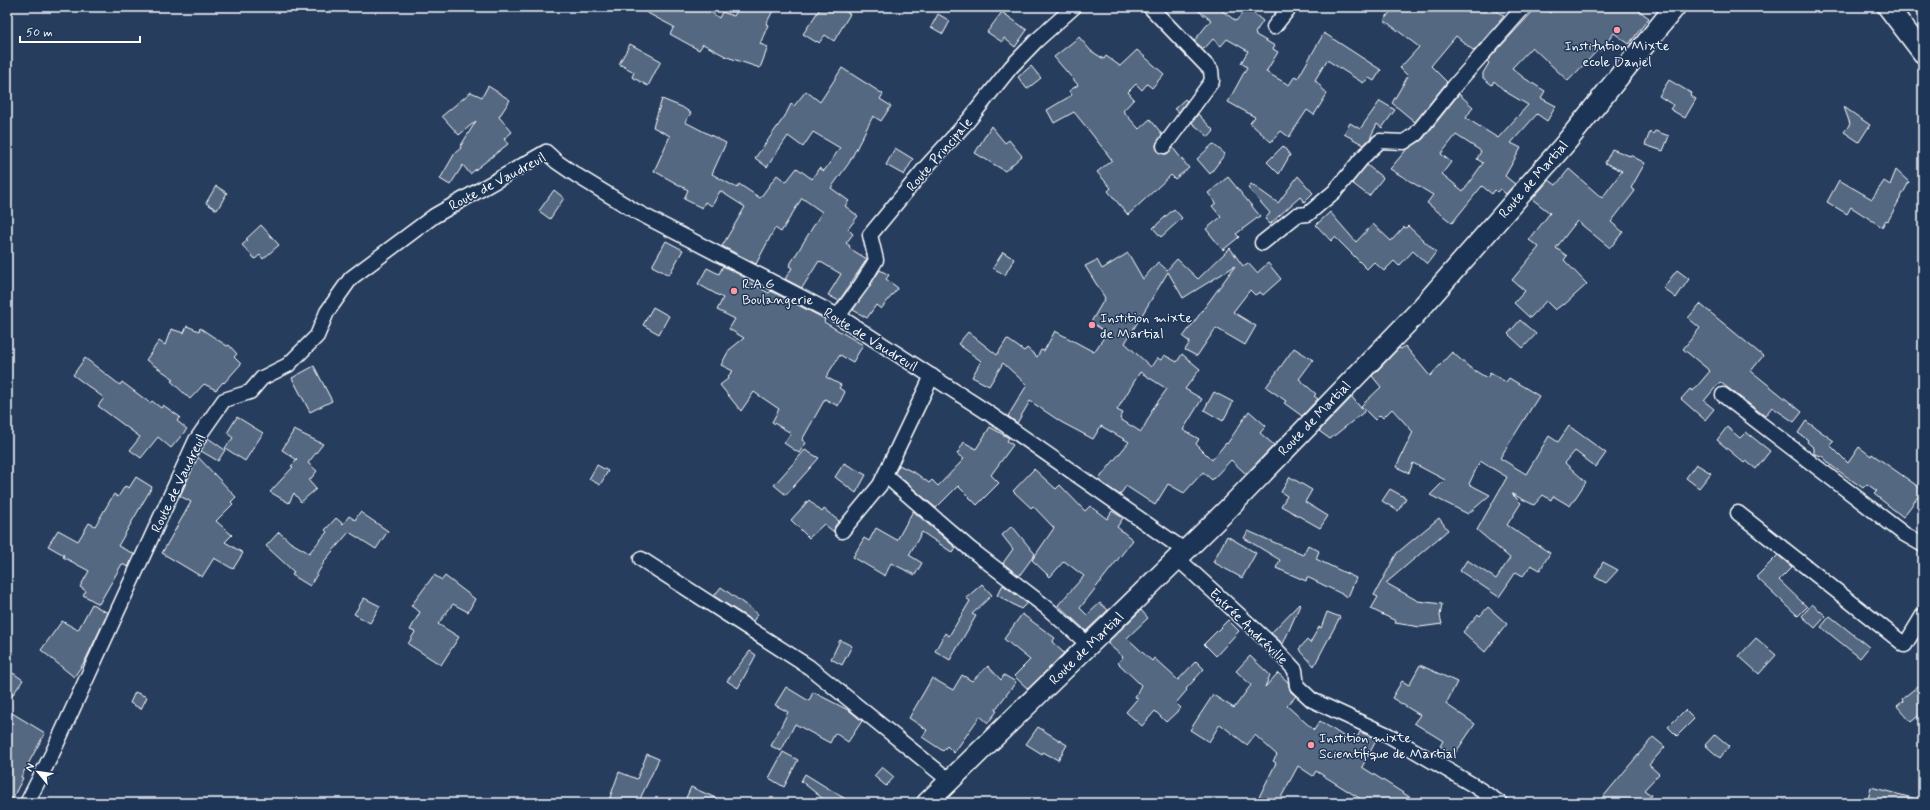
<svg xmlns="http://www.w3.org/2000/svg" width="1930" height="810" viewBox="0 0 1930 810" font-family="Mynerve,sans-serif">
<rect width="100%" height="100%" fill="#263d5e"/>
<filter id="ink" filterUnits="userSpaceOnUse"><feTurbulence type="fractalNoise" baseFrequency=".025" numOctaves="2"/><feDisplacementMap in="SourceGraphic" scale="8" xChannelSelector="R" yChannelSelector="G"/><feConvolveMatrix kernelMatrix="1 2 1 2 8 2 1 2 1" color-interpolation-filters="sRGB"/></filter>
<g filter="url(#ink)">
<!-- building -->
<g fill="#556781" stroke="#fff" fill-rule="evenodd">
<path d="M636,7H704L719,18L722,12L734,16L739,7H775L766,24L768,25L760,44L768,47L760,68L727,57L703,44L699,50L670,34L674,27Z"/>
<path d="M821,7H837L850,14L834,41L825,35L819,43L817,41L816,42L803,34Z"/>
<path d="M1193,7H1217L1236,21L1247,8L1263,21L1255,33L1256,35L1275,46L1273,49L1278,52L1266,72L1289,85L1295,76L1298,78L1324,33L1381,70L1374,81L1369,78L1363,83L1327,60L1315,80L1327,94L1314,115L1307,110L1289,137L1281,131L1271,142L1250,123L1255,117L1228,102L1247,67L1241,63L1248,51L1227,39L1221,46L1213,39L1204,49L1194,41L1211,20Z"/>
<path d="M1394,7H1491L1504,16L1474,51L1456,36L1431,66L1447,82L1415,122L1392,103L1408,76L1400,68L1419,47L1384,20Z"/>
<path d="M1537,7H1543L1550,13L1554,7H1634L1649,18L1629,44L1614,33L1600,51L1598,50L1568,81L1532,47L1512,68L1524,78L1545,91L1541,98L1556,106L1547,121L1537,114L1511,143L1521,148L1505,176L1515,184L1506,194L1500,189L1497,192L1495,190L1492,194L1482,186L1452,223L1427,203L1433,195L1390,169L1406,150L1423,139L1459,94L1473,107L1466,118L1498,138L1528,105L1506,92L1494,81L1492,85L1483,78V73L1489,63L1487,61ZM1456,135L1481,151L1477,159L1483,163L1463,191L1442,174L1451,162L1441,154Z"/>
<path d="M1002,12L1027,30L1015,47L1004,38L1002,42L987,32Z"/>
<path d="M938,14L950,21L943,34L931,27Z"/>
<path d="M1079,37L1091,51L1104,59L1106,56L1120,66L1137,50L1164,74L1152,88L1147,84L1142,90L1136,84L1128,92L1134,99L1123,111L1139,129L1150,119L1162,134L1156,145L1159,153L1167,154L1173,148L1189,168L1175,179L1171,175L1128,215L1108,191L1111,188L1097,172L1112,160L1091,133L1074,112L1054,123L1047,110L1072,95L1069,91L1078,85L1054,57Z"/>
<path d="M630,44L661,61L648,86L632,77L634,72L619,64Z"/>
<path d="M1031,66L1041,78L1027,89L1018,77Z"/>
<path d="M842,68L883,94L880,99L891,106L881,121L873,116L849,163L831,188L849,201L845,206L858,216L848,229L853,234L846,243L850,246L849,248L867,259L839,301L828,295L841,274L819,261L802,288L785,279L792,268L789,266L822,212L802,198L781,232L775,228L756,264L722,246L745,207L720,191L712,206L705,202L702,208L684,199L688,190L654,171L670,136L653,127L662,99L682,107L691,113L685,122L726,143L712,174L737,188L739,184L760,198L777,175L786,182L797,168L812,179L819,168L824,171L840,148L813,132L803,147L788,136L767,167L755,158L785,116L791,104L794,106L806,91L820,102Z"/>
<path d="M1669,80L1691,93L1690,95L1696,99L1685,118L1670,109L1673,105L1659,96Z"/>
<path d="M488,86L510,100L499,117L512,132L504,139L508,144L470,174L463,165L450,185L440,179L455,153L461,148L460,147L476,121L459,135L442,116L471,92L482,97Z"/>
<path d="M1185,99L1187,101L1179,112L1174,109Z"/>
<path d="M1380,101L1395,110L1382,128L1377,124L1371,136H1372L1364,145L1344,134L1350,123L1360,129Z"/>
<path d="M1844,107L1870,125L1859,142L1844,132L1850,124Z"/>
<path d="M1198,114L1214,131L1209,137L1192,123Z"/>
<path d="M991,126L1005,143L1009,140L1022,156L1005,171L975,153Z"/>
<path d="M1655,131L1669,136L1663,151L1645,145L1650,132L1653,134Z"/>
<path d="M1213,144L1225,154L1210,174L1197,159Z"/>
<path d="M1283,146L1290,155L1279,174L1267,162Z"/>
<path d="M895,148L913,159L904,175L886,165Z"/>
<path d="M1612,149L1630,156V155L1645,163L1631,188L1635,191L1611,222L1623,232L1610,248L1577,221L1556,248L1567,256L1564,260L1587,284L1564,305L1563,304L1555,310L1546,301L1530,318L1514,303L1525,291L1512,280L1539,247L1529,240L1550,213L1532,199L1549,180L1556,185L1569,169L1602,198L1622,171L1605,163Z"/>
<path d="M1367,165L1383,178L1369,196L1352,183Z"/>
<path d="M1896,170L1909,182L1888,221L1886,220L1882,227L1851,207L1847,214L1827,202L1839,180L1872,199L1884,181L1890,185Z"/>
<path d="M1298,176L1313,193L1304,202L1300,197L1270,224L1265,219L1270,213L1248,188L1251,184L1278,203Z"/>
<path d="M1228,177L1260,216L1236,234L1239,237L1223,250L1206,229L1221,217L1212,206L1216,203L1208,193Z"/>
<path d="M216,186L227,193L217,210L206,203Z"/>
<path d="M554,190L564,198L550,219L539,211Z"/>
<path d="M1174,209L1182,218L1161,237L1153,228Z"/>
<path d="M1330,212L1356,242L1373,224L1391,241L1404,227L1406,228L1408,226L1436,252L1427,264L1413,251L1399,266L1394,261L1384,271L1374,262L1367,269L1335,237L1331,241L1316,225Z"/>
<path d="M261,225L279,245L263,259L260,255L255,259L242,245L248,240L246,239Z"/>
<path d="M666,241L683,250L669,275L652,266Z"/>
<path d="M1230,248L1243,266L1248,263L1257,273L1268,263L1281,279L1263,295L1260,292L1255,295L1250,290L1233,312L1256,326L1245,345L1216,328L1197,356L1185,350L1190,342L1183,337L1235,266L1183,298L1168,272L1125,343L1151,367L1157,358L1161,360L1164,355L1177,362L1182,354L1200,369L1185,389L1202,399L1183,430L1199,439L1196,444L1212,460L1226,443L1227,444L1249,411L1266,426L1260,433L1274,445L1246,474L1231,460L1212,480L1203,472L1184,493L1168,484L1155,505L1126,486L1120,495L1098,480L1129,442L1101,426L1093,439L1061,422L1030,401L1017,423L1008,416L1027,385L1003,363L989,386L972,377L981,361L958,344L968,332L997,355L1007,339L1024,351L1027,348L1037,357L1041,350L1044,351L1055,331L1094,352L1107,333L1091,322L1105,298L1085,266L1097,260L1102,269L1128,253L1143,279L1158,262L1167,270L1177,259L1198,279ZM1140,372L1167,389L1151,411L1152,412L1141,432L1120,419L1123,413L1117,410Z"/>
<path d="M1003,252L1014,259L1005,275L993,268Z"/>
<path d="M723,266L748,279L747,281L769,293L771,291L825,319L824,322L863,345L853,362L840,355L826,377L841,385L839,388L845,392L838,406L825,399L802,440L806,443L799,453L784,443L791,433L772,422L779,409L754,392L741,411L720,385L729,378L728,376L733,371L721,365L729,350L744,338L729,329L735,319L717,310L723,298L698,284L707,268L719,274Z"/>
<path d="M880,270L889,275L886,279L898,288L881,309L876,305L867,318L853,310Z"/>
<path d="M1677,270L1689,279L1676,298L1663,288Z"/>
<path d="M1700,304L1763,356L1751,371L1802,412L1794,422L1772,407L1765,416L1720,382L1704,401L1714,409L1705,420L1681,399L1690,389L1693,391L1710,371L1683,349L1700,328L1688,318Z"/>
<path d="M653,307L669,316L659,334L643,325Z"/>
<path d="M1520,320L1536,334L1523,348L1508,334Z"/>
<path d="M187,326L199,331L200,328L227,346L229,345L237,354L234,357L241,364L224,383L223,382L216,390L204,384L190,399L171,381L174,379L146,360L159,341L165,345L171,329L184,333Z"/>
<path d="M1405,346L1430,376L1452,352L1469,367L1487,378L1490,373L1506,382L1509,378L1539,396L1500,458L1526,474L1549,436L1558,442L1569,426L1606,453L1596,467L1575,451L1565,463L1586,482L1570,506L1553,496L1551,500L1543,495L1534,505L1512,494L1521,503L1507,525L1550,553L1540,570L1531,565L1523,576L1516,572L1499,597L1460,571L1467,560L1496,579L1510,558L1477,530L1507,477L1480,461L1469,484L1490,495L1468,514L1430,495L1445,480L1413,463L1409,473L1396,467L1413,432L1392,409L1383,418L1380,415L1375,420L1361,406L1381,387L1372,376L1399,348L1401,349Z"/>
<path d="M1294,348L1313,360L1299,379L1316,394L1314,396L1318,399L1302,416L1284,403L1286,401L1266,387Z"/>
<path d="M85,358L120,385L122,382L150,403L152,401L161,408L163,405L180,417L177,421L187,429L171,448L158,437L141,458L130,450L140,437L98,406L104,398L73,375Z"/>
<path d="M314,366L332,401L310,412L292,378Z"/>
<path d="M1214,392L1233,402L1223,421L1204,410Z"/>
<path d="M1352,397L1364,412L1330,439L1319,431Z"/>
<path d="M237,417L263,433L245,461L225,448L233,438L227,433Z"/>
<path d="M1806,421L1834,441L1830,445L1848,463L1859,447L1871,456L1872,454L1923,490L1903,517L1874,494L1877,491L1867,484L1863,488L1833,467L1822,456L1814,454V448L1807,442L1808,440L1798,433Z"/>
<path d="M990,427L1009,438L1007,441L1013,445L991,475L999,483L977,505L958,486L936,508L895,473L899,465L917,474L929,483L932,480L938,486L964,459L957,454L964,442L976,449Z"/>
<path d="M1727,427L1740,438L1746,432L1770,451L1756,469L1746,461L1744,463L1717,440Z"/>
<path d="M294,430L323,444L308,463L317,471L309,481L316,489L301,502L294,493L289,503L270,492L293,467L291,466L297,460L282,450Z"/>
<path d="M208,438L225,450L218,461L201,451Z"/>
<path d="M805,450L819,458L786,495L774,485Z"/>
<path d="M198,457L236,497L231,502L233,504L216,521L232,535L225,542L243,553L233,569L214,558L202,577L162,553L191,502L180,496Z"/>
<path d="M844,463L866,475L856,493L835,477Z"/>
<path d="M1696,464L1711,473L1699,488L1686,478Z"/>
<path d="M597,465L608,471L600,485L589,479Z"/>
<path d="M1034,469L1056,489L1060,485L1085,511L1090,506L1107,519L1112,511L1123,518L1117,527L1133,540L1080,608L1087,615L1100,603L1108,610L1086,631L1058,605L1084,576L1064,561L1050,577L1032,560L1054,528L1033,506L1031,508L1013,491Z"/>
<path d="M136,477L152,487L118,546L134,554L128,567L122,564L99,604L83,595L86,591L80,587L89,571L63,557L64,555L48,546L58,530L78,541L89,523L95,526L114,494L118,497L125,486L129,488Z"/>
<path d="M1290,477L1312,490L1305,502L1328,516L1320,528L1281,506L1287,496L1281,492Z"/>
<path d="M1390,489L1406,498L1398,511L1382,501Z"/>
<path d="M809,500L822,512L824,509L839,521L835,526L834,532L824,524L809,538L791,520Z"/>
<path d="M913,511L956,548L953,553L922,532L909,555L922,563L915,575L891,563L885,576L853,557L864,538L869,541L876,528L897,540Z"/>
<path d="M360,512L388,531L376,549L349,532L326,559L310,586L292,575L294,572L266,546L279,532L290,542L309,553L327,532L325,530L336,518L343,524L349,516L355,520Z"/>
<path d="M1439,518L1448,530L1386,583L1418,601L1442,604L1440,616L1442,624L1420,627L1395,623L1396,621L1371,609L1378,597L1374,595L1397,553Z"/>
<path d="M1012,526L1035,554L1019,576L1003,563L1013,549L1002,535Z"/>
<path d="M1248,531L1303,555L1308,545L1319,551L1316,559L1356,578L1348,597L1307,577L1306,581L1276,568L1280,560L1244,538Z"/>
<path d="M1227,536L1256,553L1242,578L1213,562Z"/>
<path d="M1778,555L1792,567L1779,580L1807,607L1798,616L1756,577Z"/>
<path d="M1603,562L1618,570L1606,583L1595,577Z"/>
<path d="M434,575L442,580L445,576L475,599L468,612L453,604L438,624L459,637L441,665L408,644L415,632L410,630L420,612L411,606Z"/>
<path d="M982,584L992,595L972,614L976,616L950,660L935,651L945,633L949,636L970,601L966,598Z"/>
<path d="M1003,585L1027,603L1021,609L997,595Z"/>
<path d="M721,587L758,614L753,621L714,596Z"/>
<path d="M364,598L380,606L370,623L354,614Z"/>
<path d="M92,604L108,613L85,661L74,677L41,650L62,621L78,630Z"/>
<path d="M1299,604L1300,605L1283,644L1271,633Z"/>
<path d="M1812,604L1826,616L1815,628L1802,616Z"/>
<path d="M1488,607L1507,624L1485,652L1463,632L1478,614L1480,616Z"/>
<path d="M1141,610L1148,618L1127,638L1152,661L1154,658L1178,680L1196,661L1204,669L1186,689L1187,690L1176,703L1181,708L1166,722L1155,711L1142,726L1126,712L1138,698L1135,697L1141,685L1118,663L1123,657L1107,643Z"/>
<path d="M1327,612L1340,617L1314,666L1299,649L1307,640L1310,643L1319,627L1321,628Z"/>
<path d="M1022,614L1055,638L1052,642L1064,653L1028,689L1014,676L1030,660L1004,639Z"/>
<path d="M1830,616L1869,647L1860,658L1821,627Z"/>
<path d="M1228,620L1239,631L1216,656L1204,644Z"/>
<path d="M1756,638L1776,655L1759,674L1739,656Z"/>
<path d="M840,640L852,646L842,665L831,659Z"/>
<path d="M750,651L756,655L738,688L727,681Z"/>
<path d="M1250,656L1270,675L1265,687L1278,673L1288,682L1291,692L1296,696L1287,706L1314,730L1320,721L1354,743L1360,732L1377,739L1362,767L1419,803H1367L1316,771L1313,776L1298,766L1278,803H1256L1276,763L1273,761L1277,755L1255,735L1247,745L1220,724L1209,742L1190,730L1213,695L1234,708L1251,685L1236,671Z"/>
<path d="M1420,665L1457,682L1446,704L1475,724L1454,755L1440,746L1443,741L1414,723L1420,715L1392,698L1402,681L1409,685Z"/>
<path d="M988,666L1001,680L1004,675L1016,682L995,710L997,711L988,723L980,716L954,753L947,746L943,751L922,737L927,730L909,718L932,678L953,690L962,675L972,681Z"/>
<path d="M13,673L23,680L7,703V682Z"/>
<path d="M1923,682V712L1911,722L1897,706L1903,701L1902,699Z"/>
<path d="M786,687L809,701L813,692L850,711L862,721L848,742L835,733L830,743L795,724L781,751L771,746L788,712L775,705Z"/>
<path d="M135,692L147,697L141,709L130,703Z"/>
<path d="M7,710L45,733L21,777L23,778L10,803H7Z"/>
<path d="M1685,710L1694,719L1677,736L1668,727Z"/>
<path d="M1038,727L1067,745L1058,760L1043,752L1042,754L1026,744Z"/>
<path d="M1715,734L1729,746L1720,758L1705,745Z"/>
<path d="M1653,737L1665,747L1649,765L1659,774L1644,790L1651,795L1645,803H1598Z"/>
<path d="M783,752L798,760L784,787L769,778Z"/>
<path d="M647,754L659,759L638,803H608L619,772L637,779Z"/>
<path d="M882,767L894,777L886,786L874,776Z"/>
<path d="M805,774L852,803H828L801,781Z"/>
<path d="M691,787L727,803H697L686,798Z"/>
<path d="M1871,787L1916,799L1915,803H1867Z"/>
</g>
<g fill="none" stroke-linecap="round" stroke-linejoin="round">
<!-- street casing -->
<g stroke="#fff" stroke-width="17">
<g id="street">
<path d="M1150,7L1206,65L1211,70L1212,81L1164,146"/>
<path d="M1274,27L1290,7"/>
<path d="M1262,243L1297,215L1308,214L1335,191L1363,157L1380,141L1404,142L1416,134L1457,83L1524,7"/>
<path d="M838,316L861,285L876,260L870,235L927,166L968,121L1011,67L1036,41L1074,7"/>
<path d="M1723,395L1904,534L1923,545"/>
<path d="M885,475L969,548L1046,607L1089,645"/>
<path d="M1738,513L1905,645L1923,615"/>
<path d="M842,531L880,485L932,376"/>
<path d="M1177,558L1274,647L1295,670L1297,686L1312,700L1388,735L1473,785L1500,803"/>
<path d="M641,559L809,667L950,781"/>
<path d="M27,803L52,754L196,440L224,400L250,392L262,378L288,365L317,336L327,312L351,278L434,216L546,152L557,162L576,175L635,211L838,316L987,412L1184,550"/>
</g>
</g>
<!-- secondary casing -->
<g stroke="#fff" stroke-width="23">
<g id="secondary">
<path d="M1888,7L1923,53"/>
<path d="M927,803L1230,507L1415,315L1564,145L1675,7"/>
</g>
</g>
<!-- street -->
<use href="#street" stroke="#1d3557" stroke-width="14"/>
<!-- secondary -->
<use href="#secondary" stroke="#1d3557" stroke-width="20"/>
</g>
</g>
<!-- markers -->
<g fill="#ff9aa2" stroke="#1d3557" stroke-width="1.5">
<circle cx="1617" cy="30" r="4"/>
<circle cx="734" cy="291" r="4"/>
<circle cx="1092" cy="325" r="4"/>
<circle cx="1311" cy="745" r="4"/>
</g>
<g text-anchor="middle" stroke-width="3" stroke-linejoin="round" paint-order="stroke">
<!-- poi labels -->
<g font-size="14" fill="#fff" stroke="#1d3557" text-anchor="start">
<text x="1617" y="50" text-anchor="middle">Institution Mixte<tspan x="1617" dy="16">ecole Daniel</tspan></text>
<text x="742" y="288">R.A.G<tspan x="742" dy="16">Boulangerie</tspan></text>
<text x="1100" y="322">Instition mixte<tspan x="1100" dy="16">de Martial</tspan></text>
<text x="1319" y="742">Instition mixte<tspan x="1319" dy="16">Scientifique de Martial</tspan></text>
</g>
<!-- street labels -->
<g font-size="14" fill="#fff" stroke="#1d3557">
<text transform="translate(939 154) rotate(-49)" y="5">Route Principale</text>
<text transform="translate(1533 179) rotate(-49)" y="5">Route de Martial</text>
<text transform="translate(497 181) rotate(-28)" y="5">Route de Vaudreuil</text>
<text transform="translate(871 339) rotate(32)" y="5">Route de Vaudreuil</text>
<text transform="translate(1314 418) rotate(-46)" y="5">Route de Martial</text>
<text transform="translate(178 483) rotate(-64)" y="5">Route de Vaudreuil</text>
<text transform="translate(1249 626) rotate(44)" y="5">Entrée Andréville</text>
<text transform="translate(1086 648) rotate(-44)" y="5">Route de Martial</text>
</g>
</g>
<!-- margin -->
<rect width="1930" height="810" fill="none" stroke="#1d3557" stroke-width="24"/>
<rect x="12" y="12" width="1906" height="786" fill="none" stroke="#fff" stroke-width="1.5" filter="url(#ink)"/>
<!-- north arrow -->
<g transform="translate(38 772) rotate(299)" stroke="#1d3557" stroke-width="3" paint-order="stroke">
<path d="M0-3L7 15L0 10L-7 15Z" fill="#ffffff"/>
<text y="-6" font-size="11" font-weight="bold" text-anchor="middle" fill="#ffffff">N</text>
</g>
<!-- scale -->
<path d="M20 36v6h120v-6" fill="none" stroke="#ffffff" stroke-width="2"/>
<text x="26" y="36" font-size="12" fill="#ffffff" stroke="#1d3557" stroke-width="3" paint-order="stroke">50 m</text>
</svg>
